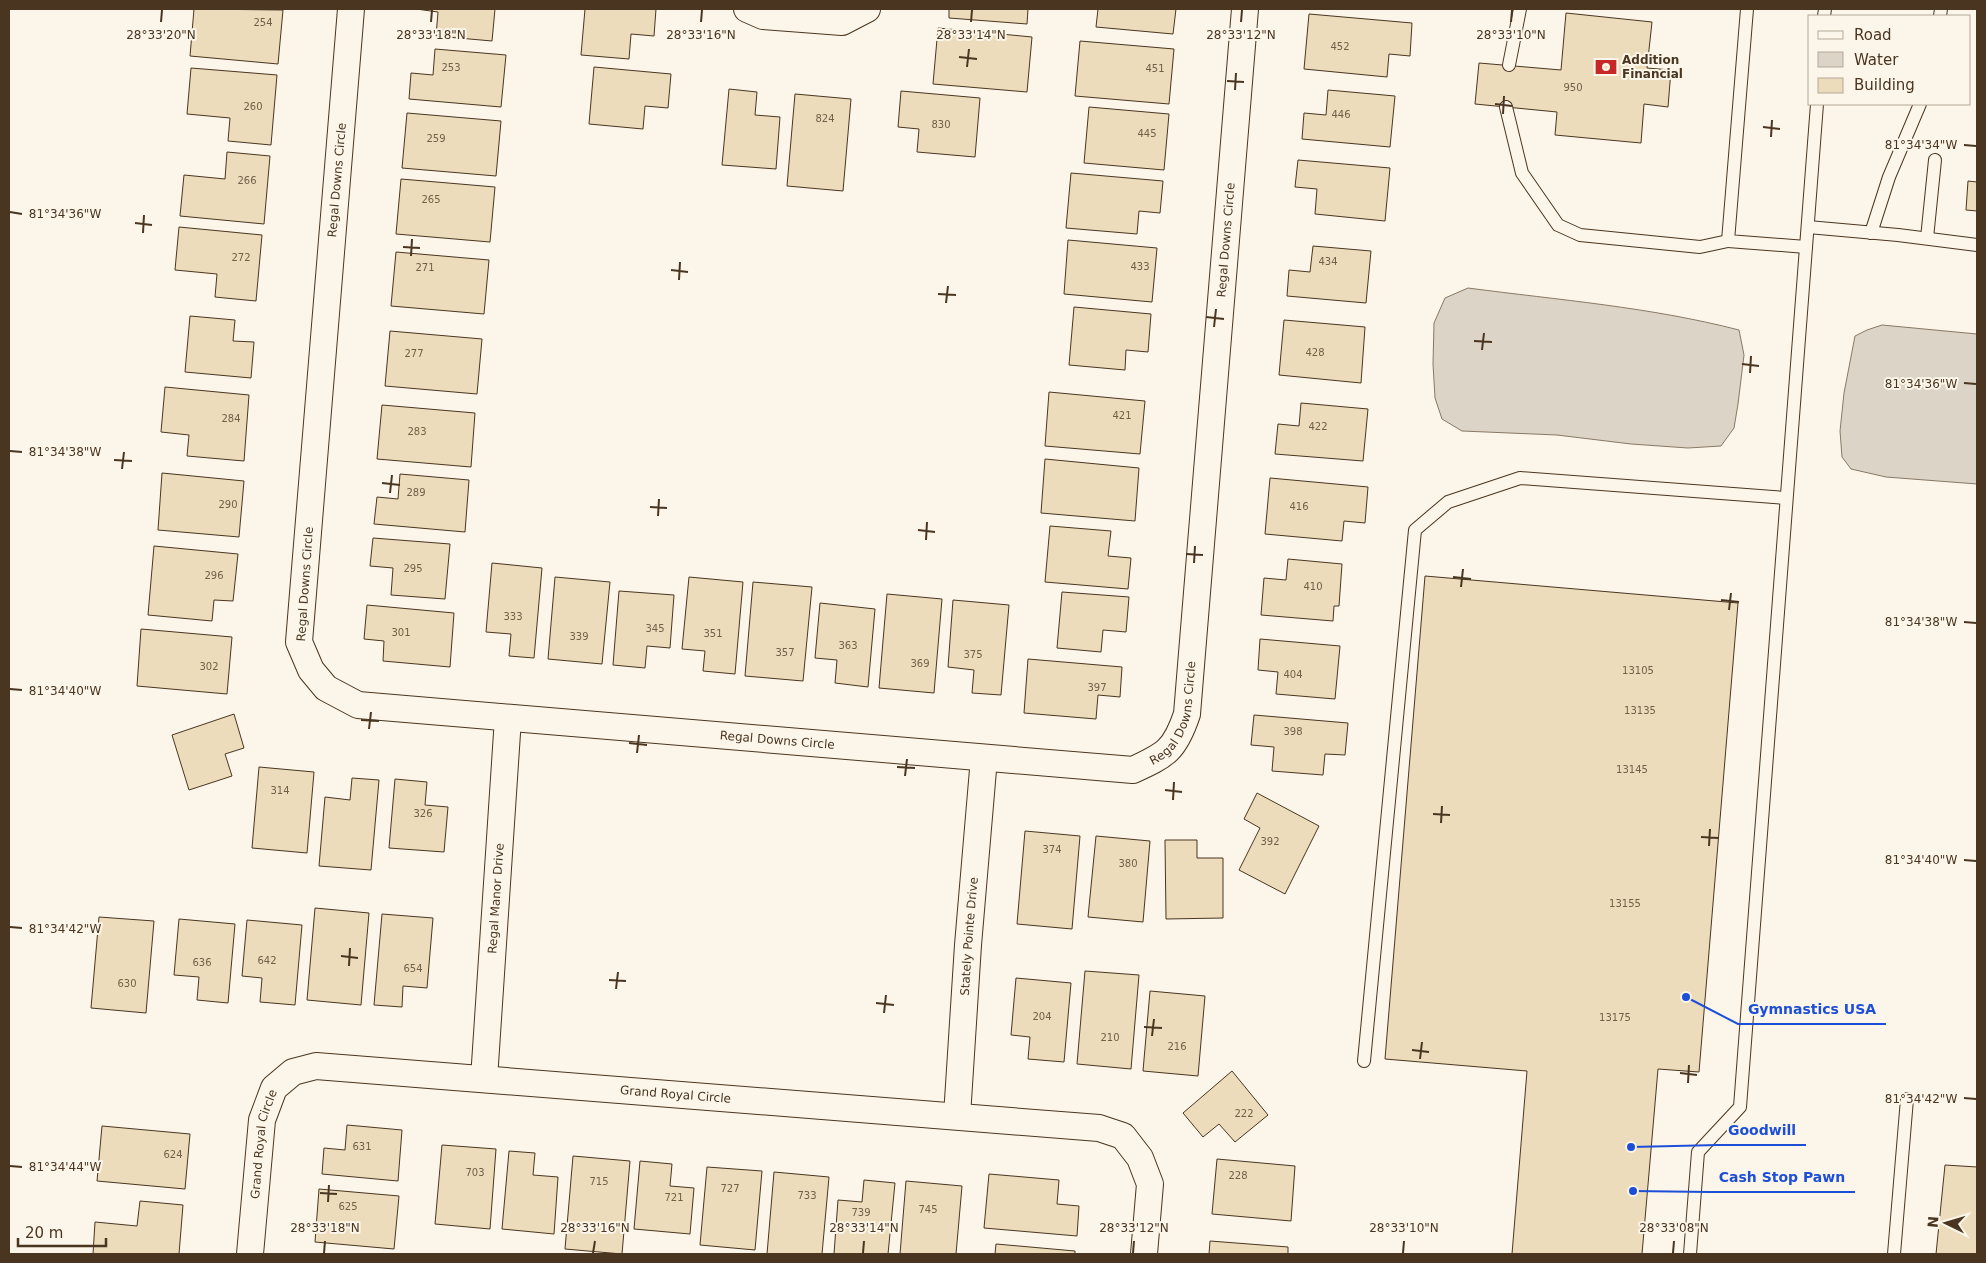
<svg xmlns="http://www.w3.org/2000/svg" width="1986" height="1263" viewBox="0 0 1986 1263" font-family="'DejaVu Sans',sans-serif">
<rect width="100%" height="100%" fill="#fbf6e9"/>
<!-- water -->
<g fill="#dcd4c6" stroke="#887966">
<path d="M1468,288C1559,300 1650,307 1739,330L1744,355L1738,404L1734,428L1721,446L1688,448L1631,444L1557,435L1462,431L1442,419L1435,398L1433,364L1434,323L1445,298Z"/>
<path d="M1882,325L1977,334V484L1886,477L1851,469L1842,457L1840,431L1844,393L1855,336L1867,330Z"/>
</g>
<!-- building -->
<g fill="#ecdcbc" stroke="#4a3520">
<path d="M194,9L283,10L278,64L190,56Z"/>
<path d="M416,9H495L492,41L436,36L438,12Z"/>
<path d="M585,9H656L654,36L631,34L629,59L581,55Z"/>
<path d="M949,9H1028L1027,24L949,18Z"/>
<path d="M1098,9H1176L1173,34L1096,27Z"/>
<path d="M1566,13L1652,22L1647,68L1671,70L1668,107L1644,104L1641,143L1555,135L1557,112L1475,104L1479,63L1561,70Z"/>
<path d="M1309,14L1412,23L1410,56L1389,54L1387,77L1304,69Z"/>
<path d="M938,28L1032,37L1027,92L933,84Z"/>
<path d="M1080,41L1174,49L1169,104L1075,96Z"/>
<path d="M435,49L506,55L501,107L409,99L411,73L433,75Z"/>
<path d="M594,67L671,74L668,108L645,106L643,129L589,124Z"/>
<path d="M191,68L277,75L271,145L228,141L230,118L187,114Z"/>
<path d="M729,89L757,92L755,115L780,117L776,169L722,165Z"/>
<path d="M1328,90L1395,96L1390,147L1302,139L1304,113L1326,115Z"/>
<path d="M901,91L980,98L975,157L917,152L919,129L898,127Z"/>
<path d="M795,94L851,99L843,191L787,186Z"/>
<path d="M1089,107L1169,114L1164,170L1084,163Z"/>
<path d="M407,113L501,121L496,176L402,168Z"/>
<path d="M227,152L270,156L264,224L180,216L184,175L225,179Z"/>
<path d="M1298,160L1390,168L1385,221L1315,214L1317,189L1295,187Z"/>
<path d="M1071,173L1163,181L1160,213L1139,211L1137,234L1066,228Z"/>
<path d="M401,179L495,187L490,242L396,234Z"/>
<path d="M1968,181L1977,182V211L1966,210Z"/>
<path d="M179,227L262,235L256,301L215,297L217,274L175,270Z"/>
<path d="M1068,240L1157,248L1152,302L1064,294Z"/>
<path d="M1313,246L1371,251L1366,303L1287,296L1289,270L1310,272Z"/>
<path d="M396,252L489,260L484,314L391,306Z"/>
<path d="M1074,307L1151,314L1148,352L1126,350L1125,370L1069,365Z"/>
<path d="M190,316L235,320L233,341L254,342L251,378L185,372Z"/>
<path d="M1284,320L1365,327L1361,383L1279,375Z"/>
<path d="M390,331L482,339L477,394L385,386Z"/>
<path d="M165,387L249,395L244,461L187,456L189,435L161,432Z"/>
<path d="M1049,392L1145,401L1140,454L1045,446Z"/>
<path d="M1301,403L1368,409L1363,461L1275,454L1278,424L1299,426Z"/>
<path d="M382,405L475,413L471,467L377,459Z"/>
<path d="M1045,459L1139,468L1135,521L1041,513Z"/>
<path d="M162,473L244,481L239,537L158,530Z"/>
<path d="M400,474L469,480L465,532L374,524L377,497L398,499Z"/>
<path d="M1270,478L1368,487L1365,523L1344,521L1342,541L1265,534Z"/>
<path d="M1050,526L1111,531L1108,556L1131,558L1128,589L1045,582Z"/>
<path d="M373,538L450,544L445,599L391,595L393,568L370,566Z"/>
<path d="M154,546L238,554L233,601L214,600L212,621L148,615Z"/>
<path d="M1288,559L1342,564L1339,606H1334L1333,621L1261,615L1264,578L1286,580Z"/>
<path d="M492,563L542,568L534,658L509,656L511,634L486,632Z"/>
<path d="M1425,576L1738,603L1699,1072L1658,1069L1642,1254H1512L1527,1071L1385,1059Z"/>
<path d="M555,577L610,582L602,664L548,659Z"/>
<path d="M689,577L743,582L735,674L703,671L705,651L682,649Z"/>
<path d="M753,582L812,587L803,681L745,676Z"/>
<path d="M619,591L674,595L670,648L647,646L645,668L613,665Z"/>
<path d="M1062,592L1129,597L1126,632L1103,630L1101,652L1057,648Z"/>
<path d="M887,594L942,599L934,693L879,688Z"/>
<path d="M953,600L1009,605L1001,695L972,693L974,670L948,667Z"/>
<path d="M820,603L875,609L868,687L835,683L837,660L815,658Z"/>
<path d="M367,605L454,613L450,667L383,661L384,641L364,639Z"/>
<path d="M141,629L232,637L227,694L137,686Z"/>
<path d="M1260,639L1340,646L1335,699L1276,694L1278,672L1258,670Z"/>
<path d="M1028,659L1122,667L1120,697L1098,695L1096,719L1024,713Z"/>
<path d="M234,714L244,748L225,754L232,776L189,790L172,735Z"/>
<path d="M1254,715L1348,723L1345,755L1325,754L1323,775L1272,771L1274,747L1251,745Z"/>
<path d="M259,767L314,772L307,853L252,848Z"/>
<path d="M352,778L379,780L371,870L319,866L325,797L350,800Z"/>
<path d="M395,779L427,782L425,805L448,807L444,852L389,848Z"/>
<path d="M1257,793L1319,826L1285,894L1239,870L1260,828L1244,819Z"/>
<path d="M1025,831L1080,836L1072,929L1017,924Z"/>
<path d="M1096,836L1150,841L1143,922L1088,917Z"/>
<path d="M1165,840H1197V858H1223V918L1166,919Z"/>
<path d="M315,908L369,913L361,1005L307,1000Z"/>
<path d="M382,914L433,918L427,988L403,986L402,1007L374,1005Z"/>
<path d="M99,917L154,921L146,1013L91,1008Z"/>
<path d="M179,919L235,924L228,1003L197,1000L199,977L174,975Z"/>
<path d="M247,920L302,925L295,1005L260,1002L262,978L242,976Z"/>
<path d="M1085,971L1139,975L1131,1069L1077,1064Z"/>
<path d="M1016,978L1071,983L1064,1062L1028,1059L1030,1037L1011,1035Z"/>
<path d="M1150,991L1205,996L1198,1076L1143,1071Z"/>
<path d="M1232,1071L1268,1115L1235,1142L1219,1124L1203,1137L1183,1113Z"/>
<path d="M347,1125L402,1130L398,1181L322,1174L324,1148L345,1150Z"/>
<path d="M102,1126L190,1134L185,1189L97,1181Z"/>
<path d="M442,1145L496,1149L490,1229L435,1224Z"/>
<path d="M509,1151L535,1153L533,1175L558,1177L554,1234L502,1229Z"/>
<path d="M573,1156L630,1161L622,1254L565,1249Z"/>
<path d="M1217,1159L1295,1166L1291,1221L1212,1214Z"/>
<path d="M640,1161L672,1164L670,1186L694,1188L690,1234L634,1229Z"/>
<path d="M1945,1165L1977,1167V1254H1936Z"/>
<path d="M707,1167L762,1171L755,1250L700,1245Z"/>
<path d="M774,1172L829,1177L822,1254H767Z"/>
<path d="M989,1174L1059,1180L1057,1204L1079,1206L1077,1236L984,1228Z"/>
<path d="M864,1180L895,1183L888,1254H834L838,1200L862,1202Z"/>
<path d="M906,1181L962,1186L956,1254H900Z"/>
<path d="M319,1189L399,1196L394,1249L315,1242Z"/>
<path d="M140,1201L183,1205L179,1254H93L95,1222L137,1226Z"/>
<path d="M1210,1241L1288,1247V1254H1209Z"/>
<path d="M996,1244L1075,1251V1254H995Z"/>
</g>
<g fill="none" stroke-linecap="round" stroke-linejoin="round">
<!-- service casing -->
<g stroke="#4a3520" stroke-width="14">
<g id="service">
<path d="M1747,9L1728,241L1806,247"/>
<path d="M1824,16L1825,9"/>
<path d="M1940,16L1941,9"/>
<path d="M1509,65L1520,9"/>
<path d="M1506,107L1522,173L1558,225L1580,235L1700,247L1728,241"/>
<path d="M1808,227L1898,235L1977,245"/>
<path d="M1871,233L1889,177L1920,104"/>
<path d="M1927,238L1935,160"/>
<path d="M1364,1061L1415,530L1448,502L1520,478L1786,498"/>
<path d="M1690,1254L1698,1152L1740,1107L1817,104"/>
<path d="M1894,1254L1907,1099"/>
</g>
</g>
<!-- minor casing -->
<g stroke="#4a3520" stroke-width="28">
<g id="minor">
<path id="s1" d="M351,9L299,642L311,670L326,688L358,705L1133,770C1166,755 1175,750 1187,714L1245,9"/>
<path d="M747,9L763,16L842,22L867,9"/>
<path id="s2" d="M484,1079L508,718"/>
<path id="s3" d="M957,1116L968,945L984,758"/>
<path id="s4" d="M250,1254L262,1120L274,1088L293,1072L316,1066L1099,1128L1123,1136L1140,1158L1150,1184L1144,1254"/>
</g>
</g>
<!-- service -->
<use href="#service" stroke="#fbf6e9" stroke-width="12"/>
<!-- minor -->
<use href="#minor" stroke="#fbf6e9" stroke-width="26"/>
</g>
<!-- ticks -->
<path fill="none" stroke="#4a3520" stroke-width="2" d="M161,22L162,10M431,22L432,10M701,22L702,10M971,22L972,10M1241,22L1242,10M1511,22L1512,10M959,57L977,59M967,67L969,49M1227,81L1244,82M1235,90L1236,73M1495,104L1512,106M1503,114L1504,96M1763,127L1780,129M1771,137L1772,120M1964,145L1976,146M10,212L22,214M135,223L152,225M143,233L144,215M403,247L420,248M411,256L412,239M671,270L688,272M679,280L680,262M938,294L956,295M946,303L948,286M1206,317L1224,319M1214,327L1216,309M1474,341L1492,342M1482,350L1484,333M1742,364L1759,366M1750,373L1751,356M1964,383L1976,384M10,451L22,452M114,460L132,461M122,469L124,452M382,483L400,485M390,493L392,475M650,507L667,508M658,516L659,499M918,530L935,532M926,540L927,522M1186,554L1203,555M1194,563L1195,546M1453,577L1471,579M1461,587L1463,569M1721,600L1739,602M1729,610L1731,593M1964,622L1976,623M10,689L22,690M361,720L379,721M369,729L371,712M629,743L647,745M637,753L639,735M897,767L915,768M905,776L907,759M1165,790L1182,792M1173,800L1174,782M1433,814L1450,815M1441,823L1442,806M1701,837L1718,838M1709,846L1710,829M1964,860L1976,861M10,927L22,928M341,956L358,958M349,966L350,948M609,980L626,981M616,989L618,972M876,1003L894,1005M884,1013L886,995M1144,1027L1162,1028M1152,1036L1154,1019M1412,1050L1429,1052M1420,1059L1422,1042M1680,1073L1697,1075M1688,1083L1689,1065M1964,1098L1976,1099M10,1166L22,1167M320,1193L337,1194M328,1202L329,1185M324,1253L325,1241M593,1253L595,1241M863,1253L864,1241M1133,1253L1134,1241M1403,1253L1404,1241M1673,1253L1674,1241"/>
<!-- icons -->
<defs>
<g id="bank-bare" transform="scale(1.725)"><path d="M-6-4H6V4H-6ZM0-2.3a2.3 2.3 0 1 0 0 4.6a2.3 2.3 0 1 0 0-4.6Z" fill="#c62828" stroke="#fbf6e9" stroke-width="2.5" paint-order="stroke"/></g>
</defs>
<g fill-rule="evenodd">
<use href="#bank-bare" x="1606" y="67"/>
</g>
<g text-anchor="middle" stroke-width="4" stroke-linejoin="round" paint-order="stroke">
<!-- number labels -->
<g font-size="10" fill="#725f47">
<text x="263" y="26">254</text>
<text x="1340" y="50">452</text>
<text x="451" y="71">253</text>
<text x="1155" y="72">451</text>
<text x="1573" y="91">950</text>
<text x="253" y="110">260</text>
<text x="1341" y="118">446</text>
<text x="825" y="122">824</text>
<text x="941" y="128">830</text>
<text x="1147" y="137">445</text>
<text x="436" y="142">259</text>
<text x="247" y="184">266</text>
<text x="431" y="203">265</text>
<text x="241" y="261">272</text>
<text x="1328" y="265">434</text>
<text x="1140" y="270">433</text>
<text x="425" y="271">271</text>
<text x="1315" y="356">428</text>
<text x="414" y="357">277</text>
<text x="1122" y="419">421</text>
<text x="231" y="422">284</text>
<text x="1318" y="430">422</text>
<text x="417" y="435">283</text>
<text x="416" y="496">289</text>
<text x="228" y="508">290</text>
<text x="1299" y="510">416</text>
<text x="413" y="572">295</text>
<text x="214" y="579">296</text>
<text x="1313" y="590">410</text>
<text x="513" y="620">333</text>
<text x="655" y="632">345</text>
<text x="401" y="636">301</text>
<text x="713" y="637">351</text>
<text x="579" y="640">339</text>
<text x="848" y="649">363</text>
<text x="785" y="656">357</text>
<text x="973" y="658">375</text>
<text x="920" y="667">369</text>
<text x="209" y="670">302</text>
<text x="1638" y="674">13105</text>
<text x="1293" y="678">404</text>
<text x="1097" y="691">397</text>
<text x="1640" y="714">13135</text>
<text x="1293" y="735">398</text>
<text x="1632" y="773">13145</text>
<text x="280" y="794">314</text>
<text x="423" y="817">326</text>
<text x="1270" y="845">392</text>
<text x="1052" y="853">374</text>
<text x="1128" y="867">380</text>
<text x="1625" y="907">13155</text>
<text x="267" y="964">642</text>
<text x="202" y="966">636</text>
<text x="413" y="972">654</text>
<text x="127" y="987">630</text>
<text x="1042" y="1020">204</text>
<text x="1615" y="1021">13175</text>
<text x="1110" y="1041">210</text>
<text x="1177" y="1050">216</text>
<text x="1244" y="1117">222</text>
<text x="362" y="1150">631</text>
<text x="173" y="1158">624</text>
<text x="475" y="1176">703</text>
<text x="1238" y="1179">228</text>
<text x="599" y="1185">715</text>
<text x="730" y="1192">727</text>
<text x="807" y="1199">733</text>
<text x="674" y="1201">721</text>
<text x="348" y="1210">625</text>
<text x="928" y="1213">745</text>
<text x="861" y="1216">739</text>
</g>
<!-- poi labels -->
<g font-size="12" font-weight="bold" fill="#4a3520" stroke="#fbf6e9" text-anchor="start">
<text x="1622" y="64">Addition<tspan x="1622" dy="14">Financial</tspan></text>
</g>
<!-- street labels -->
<g font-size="12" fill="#4a3520" stroke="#fbf6e9">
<text transform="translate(337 180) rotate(-85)" y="4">Regal Downs Circle</text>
<text dy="4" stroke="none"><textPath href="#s1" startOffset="2060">Regal Downs Circle</textPath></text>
<text transform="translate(305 584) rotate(-86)" y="4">Regal Downs Circle</text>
<text dy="4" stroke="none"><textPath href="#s1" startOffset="1580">Regal Downs Circle</textPath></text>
<text dy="4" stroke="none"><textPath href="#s1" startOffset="1146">Regal Downs Circle</textPath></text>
<text dy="4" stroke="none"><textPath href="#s2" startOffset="181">Regal Manor Drive</textPath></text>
<text dy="4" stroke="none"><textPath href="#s3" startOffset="180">Stately Pointe Drive</textPath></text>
<text dy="4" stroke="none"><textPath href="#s4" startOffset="578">Grand Royal Circle</textPath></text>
<text dy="4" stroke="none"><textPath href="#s4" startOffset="111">Grand Royal Circle</textPath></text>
</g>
</g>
<g font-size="12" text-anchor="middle" fill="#4a3520" stroke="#fbf6e9" stroke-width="4" stroke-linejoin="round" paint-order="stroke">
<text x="161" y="39">28°33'20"N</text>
<text x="431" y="39">28°33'18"N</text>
<text x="701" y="39">28°33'16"N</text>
<text x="971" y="39">28°33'14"N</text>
<text x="1241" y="39">28°33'12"N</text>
<text x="1511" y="39">28°33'10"N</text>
<text x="1921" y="149">81°34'34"W</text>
<text x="65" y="218">81°34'36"W</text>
<text x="1921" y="388">81°34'36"W</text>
<text x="65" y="456">81°34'38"W</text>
<text x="1921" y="626">81°34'38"W</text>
<text x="65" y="695">81°34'40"W</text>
<text x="1921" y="864">81°34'40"W</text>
<text x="65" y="933">81°34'42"W</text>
<text x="1921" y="1103">81°34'42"W</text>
<text x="65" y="1171">81°34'44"W</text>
<text x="325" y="1232">28°33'18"N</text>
<text x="595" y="1232">28°33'16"N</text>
<text x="864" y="1232">28°33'14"N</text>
<text x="1134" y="1232">28°33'12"N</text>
<text x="1404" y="1232">28°33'10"N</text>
<text x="1674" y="1232">28°33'08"N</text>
</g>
<!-- callouts -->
<path fill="none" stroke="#1d4ed8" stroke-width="2" d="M1686 997L1738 1024H1886M1631 1147L1718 1145H1806M1633 1191L1709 1192H1855"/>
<g fill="#1d4ed8" stroke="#fbf6e9" stroke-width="2">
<circle cx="1686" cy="997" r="5"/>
<circle cx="1631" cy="1147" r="5"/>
<circle cx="1633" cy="1191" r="5"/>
</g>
<g font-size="14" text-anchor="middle" font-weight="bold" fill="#1d4ed8" stroke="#fbf6e9" stroke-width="4" stroke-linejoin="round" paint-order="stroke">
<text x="1812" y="1014">Gymnastics USA</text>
<text x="1762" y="1135">Goodwill</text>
<text x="1782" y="1182">Cash Stop Pawn</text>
</g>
<!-- border -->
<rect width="1986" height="1263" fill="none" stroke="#4a3520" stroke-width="20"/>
<!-- legend -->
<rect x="1808" y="15" width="162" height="90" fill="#fbf6e9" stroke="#b4a999"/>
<rect x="1818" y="31" width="25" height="8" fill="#fbf6e9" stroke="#b4a999"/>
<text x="1854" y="40" font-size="15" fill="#4a3520">Road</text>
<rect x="1818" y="52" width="25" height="15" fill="#dcd4c6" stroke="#b4a999"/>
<text x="1854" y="65" font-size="15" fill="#4a3520">Water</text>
<rect x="1818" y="78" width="25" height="15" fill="#ecdcbc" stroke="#b4a999"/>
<text x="1854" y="90" font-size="15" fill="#4a3520">Building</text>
<!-- north arrow -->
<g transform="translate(1946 1223) rotate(275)" stroke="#fbf6e9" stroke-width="4" paint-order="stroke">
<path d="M0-4L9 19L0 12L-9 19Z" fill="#4a3520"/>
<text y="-8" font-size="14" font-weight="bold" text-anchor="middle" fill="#4a3520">N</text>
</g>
<!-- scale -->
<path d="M18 1238v8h88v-8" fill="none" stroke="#4a3520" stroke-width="2.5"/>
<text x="25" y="1238" font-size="15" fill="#4a3520" stroke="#fbf6e9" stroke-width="4" paint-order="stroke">20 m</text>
</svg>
